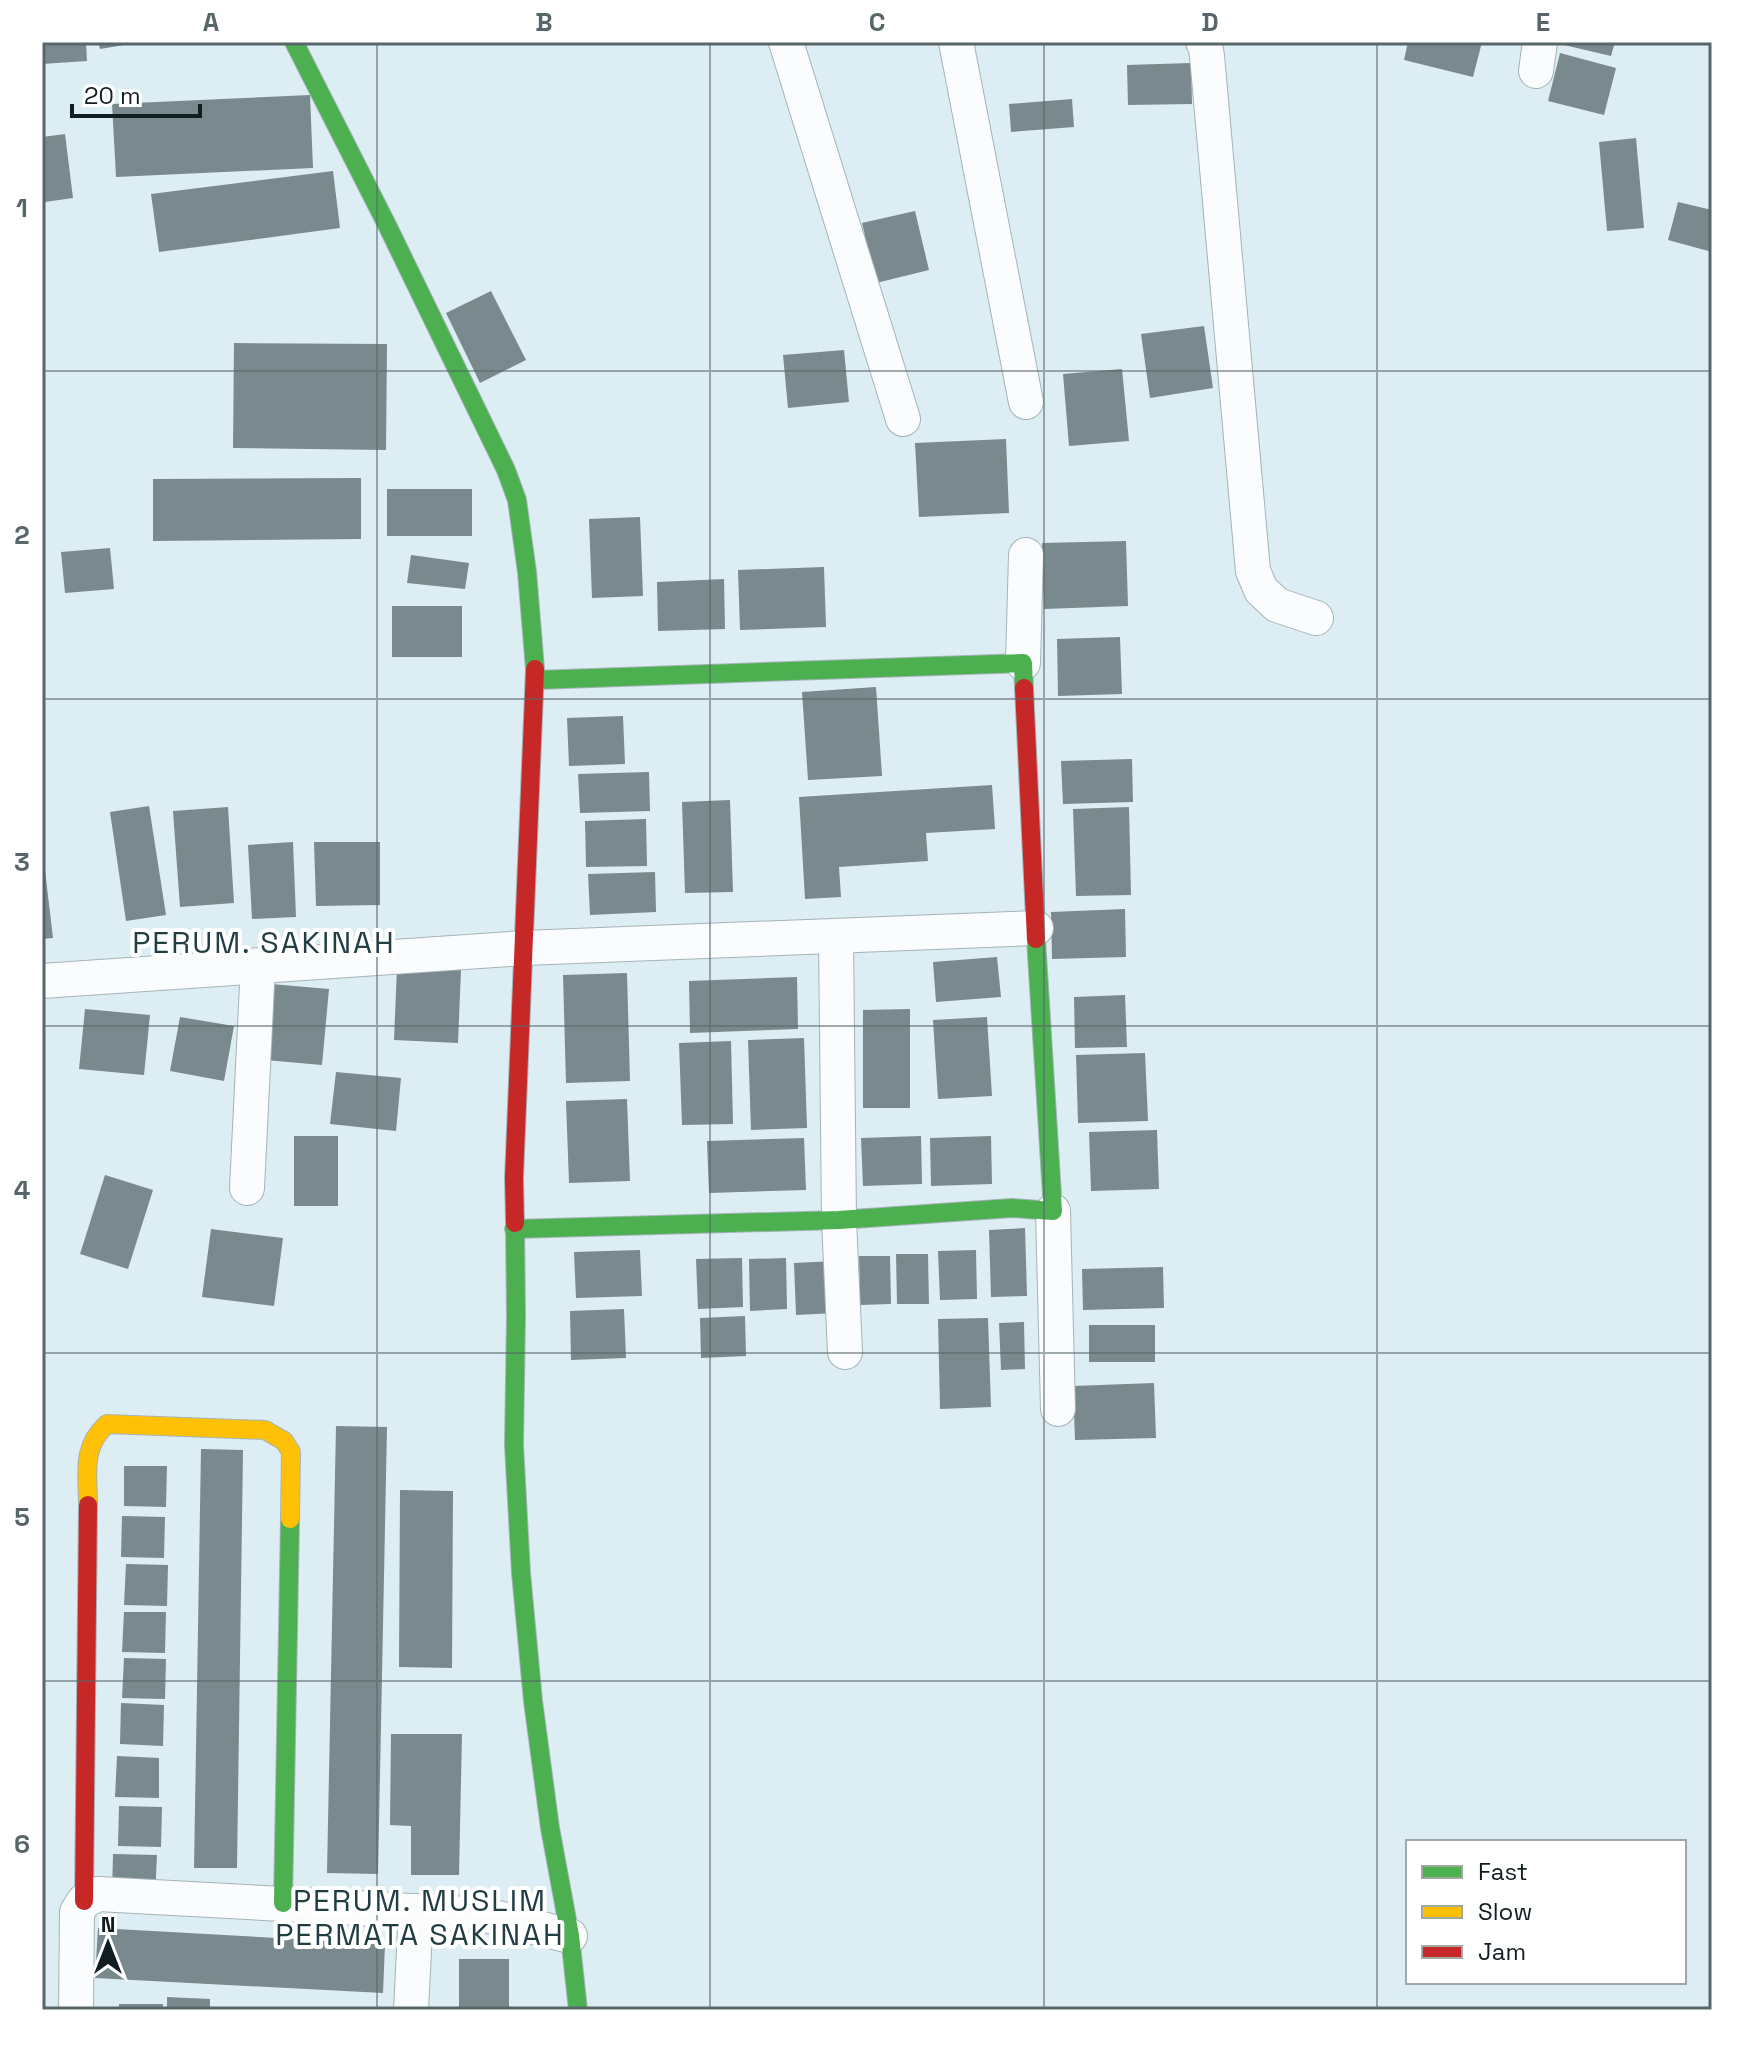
<svg xmlns="http://www.w3.org/2000/svg" width="1754" height="2052" viewBox="0 0 1754 2052" font-family="'Space Grotesk',sans-serif">
<rect width="100%" height="100%" fill="#dceef3"/>
<!-- building -->
<g fill="#7a898d">
<path d="M42,42H86L87,61L42,64Z"/>
<path d="M98,42H130V44L100,49Z"/>
<path d="M1408,42H1482L1473,77L1404,60Z"/>
<path d="M1564,42H1615L1611,56L1564,45Z"/>
<path d="M1560,53L1616,68L1604,115L1548,101Z"/>
<path d="M1191,63L1192,104L1128,105L1127,65Z"/>
<path d="M310,95L313,168L116,177L112,104Z"/>
<path d="M1072,99L1074,127L1011,132L1009,104Z"/>
<path d="M65,134L73,198L45,202L42,179V137Z"/>
<path d="M1636,138L1644,228L1607,231L1599,142Z"/>
<path d="M333,171L340,228L159,252L151,194Z"/>
<path d="M1678,202L1712,210V252L1668,240Z"/>
<path d="M915,211L929,270L876,283L862,223Z"/>
<path d="M491,291L526,360L480,383L446,313Z"/>
<path d="M1204,326L1213,388L1150,398L1141,334Z"/>
<path d="M234,343L387,344L386,450L233,448Z"/>
<path d="M844,350L849,402L788,408L783,355Z"/>
<path d="M1122,369L1129,441L1069,446L1063,374Z"/>
<path d="M1006,439L1009,513L919,517L915,443Z"/>
<path d="M361,478V539L153,541V479Z"/>
<rect x="387" y="489" width="85" height="47"/>
<path d="M640,517L643,596L592,598L589,519Z"/>
<path d="M1126,541L1128,606L1044,609L1042,543Z"/>
<path d="M110,548L114,589L65,593L61,552Z"/>
<path d="M411,555L469,563L465,589L407,583Z"/>
<path d="M824,567L826,627L740,630L738,570Z"/>
<path d="M724,579L725,629L658,631L657,582Z"/>
<rect x="392" y="606" width="70" height="51"/>
<path d="M1120,637L1122,694L1058,696L1057,639Z"/>
<path d="M876,687L882,776L808,780L802,692Z"/>
<path d="M623,716L625,764L569,766L567,718Z"/>
<path d="M1132,759L1133,802L1063,804L1061,761Z"/>
<path d="M649,772L650,811L580,813L578,774Z"/>
<path d="M992,785L995,829L926,833L928,861L839,867L841,897L805,899L799,797Z"/>
<path d="M730,800L733,892L685,893L682,802Z"/>
<path d="M149,806L166,915L126,921L110,812Z"/>
<path d="M228,807L234,903L180,907L173,811Z"/>
<path d="M1129,807L1131,895L1076,896L1073,809Z"/>
<path d="M646,819L647,866L586,867L585,821Z"/>
<path d="M293,842L296,917L252,919L248,845Z"/>
<path d="M314,842H380V905L316,906Z"/>
<path d="M42,862H44L53,938L42,939Z"/>
<path d="M655,872L656,912L590,915L588,874Z"/>
<path d="M1125,909L1126,957L1052,959L1051,912Z"/>
<path d="M997,957L1001,997L936,1002L933,962Z"/>
<path d="M397,967L461,970L458,1043L394,1040Z"/>
<path d="M627,973L630,1081L566,1083L563,975Z"/>
<path d="M797,977L798,1029L690,1033L689,981Z"/>
<path d="M271,984L329,989L322,1065L265,1060Z"/>
<path d="M1125,995L1127,1047L1075,1048L1074,997Z"/>
<path d="M85,1009L150,1015L144,1075L79,1069Z"/>
<path d="M910,1009V1108H863V1010Z"/>
<path d="M180,1017L234,1026L224,1081L170,1071Z"/>
<path d="M987,1017L992,1096L938,1099L933,1020Z"/>
<path d="M804,1038L807,1128L751,1130L748,1040Z"/>
<path d="M731,1041L733,1124L682,1125L679,1043Z"/>
<path d="M1145,1053L1148,1121L1078,1123L1076,1055Z"/>
<path d="M336,1072L401,1078L396,1131L330,1124Z"/>
<path d="M627,1099L630,1181L569,1183L566,1101Z"/>
<path d="M1157,1130L1159,1189L1091,1191L1089,1132Z"/>
<rect x="294" y="1136" width="44" height="70"/>
<path d="M921,1136L922,1184L863,1186L861,1138Z"/>
<path d="M991,1136L992,1184L931,1186L930,1138Z"/>
<path d="M804,1138L806,1190L709,1193L707,1141Z"/>
<path d="M105,1175L153,1190L128,1269L80,1254Z"/>
<path d="M1025,1228L1027,1296L991,1297L989,1230Z"/>
<path d="M211,1229L283,1238L274,1306L202,1297Z"/>
<path d="M640,1250L642,1296L576,1298L574,1252Z"/>
<path d="M976,1250L977,1299L940,1300L938,1251Z"/>
<path d="M896,1254H928L929,1304H897Z"/>
<path d="M859,1256H890L891,1304L860,1305Z"/>
<path d="M742,1258L743,1307L698,1309L696,1259Z"/>
<path d="M786,1258L787,1309L750,1311L749,1259Z"/>
<path d="M835,1261L836,1313L796,1315L794,1263Z"/>
<path d="M1163,1267L1164,1308L1083,1310L1082,1269Z"/>
<path d="M624,1309L626,1358L571,1360L570,1311Z"/>
<path d="M745,1316L746,1356L701,1358L700,1318Z"/>
<path d="M988,1318L991,1407L940,1409L938,1319Z"/>
<path d="M1024,1322L1025,1369L1001,1370L999,1323Z"/>
<rect x="1089" y="1325" width="66" height="37"/>
<path d="M1154,1383L1156,1438L1075,1440L1073,1386Z"/>
<path d="M336,1426L387,1427L378,1874L327,1873Z"/>
<path d="M201,1449L243,1450L237,1868H194Z"/>
<path d="M124,1466H167L166,1507L124,1506Z"/>
<path d="M400,1490L453,1491L452,1668L399,1667Z"/>
<path d="M122,1516L165,1517L164,1558L121,1557Z"/>
<path d="M126,1564L168,1565L167,1606L124,1605Z"/>
<path d="M124,1612H166L165,1653L122,1652Z"/>
<path d="M124,1658L166,1659L165,1699L122,1698Z"/>
<path d="M121,1703L164,1705L163,1746L120,1744Z"/>
<path d="M391,1734H462L459,1875H411V1826L390,1825Z"/>
<path d="M117,1756L159,1758V1798L115,1797Z"/>
<path d="M119,1806L162,1807L161,1847L118,1846Z"/>
<path d="M113,1854L157,1855L155,1896L112,1895Z"/>
<path d="M98,1928L385,1944L383,1993L95,1978Z"/>
<rect x="459" y="1959" width="50" height="50"/>
<path d="M167,1997L210,1999V2010H167Z"/>
<rect x="119" y="2004" width="44" height="6"/>
</g>
<g fill="none" stroke-linecap="round" stroke-linejoin="round">
<!-- street casing -->
<g stroke="#a5b3b7" stroke-width="36">
<g id="street">
<path d="M786,42L903,419"/>
<path d="M956,42L1026,402"/>
<path d="M1203,42L1205,44L1207,56L1253,571L1261,590L1277,605L1316,618"/>
<path d="M1536,71L1540,42"/>
<path d="M1023,663L1026,555"/>
<path d="M836,937L839,1220L845,1352"/>
<path d="M42,981L524,948L1036,928"/>
<path d="M247,1188L258,965"/>
<path d="M1053,1211L1058,1409"/>
<path d="M76,2010L77,1912L84,1901L98,1894L486,1915L570,1936"/>
<path d="M411,2010L416,1911"/>
</g>
</g>
<!-- fast casing -->
<g stroke="#a5b3b7" stroke-width="20">
<g id="fast">
<path d="M294,42L387,225L506,470L517,500L527,572L535,669"/>
<path d="M536,680L1023,663L1024,688"/>
<path d="M515,1223L516,1316L514,1445L521,1573L533,1701L550,1828L570,1936L578,2010"/>
<path d="M514,1229L839,1220L1012,1208L1053,1211L1036,939"/>
<path d="M283,1903L290,1519"/>
</g>
</g>
<!-- slow casing -->
<g stroke="#a5b3b7" stroke-width="20">
<path id="slow" d="M88,1505C88,1474 81,1447 107,1424L265,1430L284,1441L291,1452L290,1519"/>
</g>
<!-- jam casing -->
<g stroke="#a5b3b7" stroke-width="20">
<g id="jam">
<path d="M1024,688L1036,939"/>
<path d="M515,1223L514,1178L535,669"/>
<path d="M84,1901L88,1505"/>
</g>
</g>
<!-- street -->
<use href="#street" stroke="#fafcfd" stroke-width="34"/>
<!-- fast -->
<use href="#fast" stroke="#4caf50" stroke-width="18"/>
<!-- slow -->
<use href="#slow" stroke="#ffc107" stroke-width="18"/>
<!-- jam -->
<use href="#jam" stroke="#c62828" stroke-width="18"/>
</g>
<!-- grid -->
<path fill="none" stroke="#58666a" stroke-width="2" stroke-opacity="0.55" d="M377,42V2010M710,42V2010M1044,42V2010M1377,42V2010M42,371H1712M42,699H1712M42,1026H1712M42,1353H1712M42,1681H1712"/>
<g text-anchor="middle" stroke-width="8" stroke-linejoin="round" paint-order="stroke">
<!-- neighbourhood labels -->
<g font-size="30" letter-spacing="2" fill="#223e45" stroke="#fff">
<text x="264" y="953">PERUM. SAKINAH</text>
<text x="420" y="1911">PERUM. MUSLIM<tspan x="420" dy="34">PERMATA SAKINAH</tspan></text>
</g>
</g>
<!-- border -->
<rect width="1754" height="2052" fill="none" stroke="#ffffff" stroke-width="88"/>
<!-- legend -->
<rect x="1406" y="1840" width="280" height="144" fill="#ffffff" stroke="#a0a5a6" stroke-width="2"/>
<rect x="1422" y="1866" width="40" height="12" fill="#4caf50" stroke="#a0a5a6" stroke-width="2"/>
<text x="1478" y="1880" font-size="24" fill="#111d20">Fast</text>
<rect x="1422" y="1906" width="40" height="12" fill="#ffc107" stroke="#a0a5a6" stroke-width="2"/>
<text x="1478" y="1920" font-size="24" fill="#111d20">Slow</text>
<rect x="1422" y="1946" width="40" height="12" fill="#c62828" stroke="#a0a5a6" stroke-width="2"/>
<text x="1478" y="1960" font-size="24" fill="#111d20">Jam</text>
<!-- north arrow -->
<g transform="translate(108 1944)" stroke="#ffffff" stroke-width="6" paint-order="stroke">
<path d="M0-6L14 30L0 20L-14 30Z" fill="#111d20"/>
<text y="-12" font-size="22" font-weight="bold" text-anchor="middle" fill="#111d20">N</text>
</g>
<!-- scale -->
<path d="M72 104v12h128v-12" fill="none" stroke="#111d20" stroke-width="4"/>
<text x="84" y="104" font-size="24" fill="#111d20" stroke="#ffffff" stroke-width="6" paint-order="stroke">20 m</text>
<rect x="44" y="44" width="1666" height="1964" fill="none" stroke="#58666a" stroke-width="3"/>
<g font-size="26" text-anchor="middle" font-weight="bold" fill="#58666a">
<text x="211" y="31">A</text>
<text x="544" y="31">B</text>
<text x="877" y="31">C</text>
<text x="1210" y="31">D</text>
<text x="1543" y="31">E</text>
<text x="22" y="217">1</text>
<text x="22" y="544">2</text>
<text x="22" y="871">3</text>
<text x="22" y="1199">4</text>
<text x="22" y="1526">5</text>
<text x="22" y="1853">6</text>
</g>
</svg>
